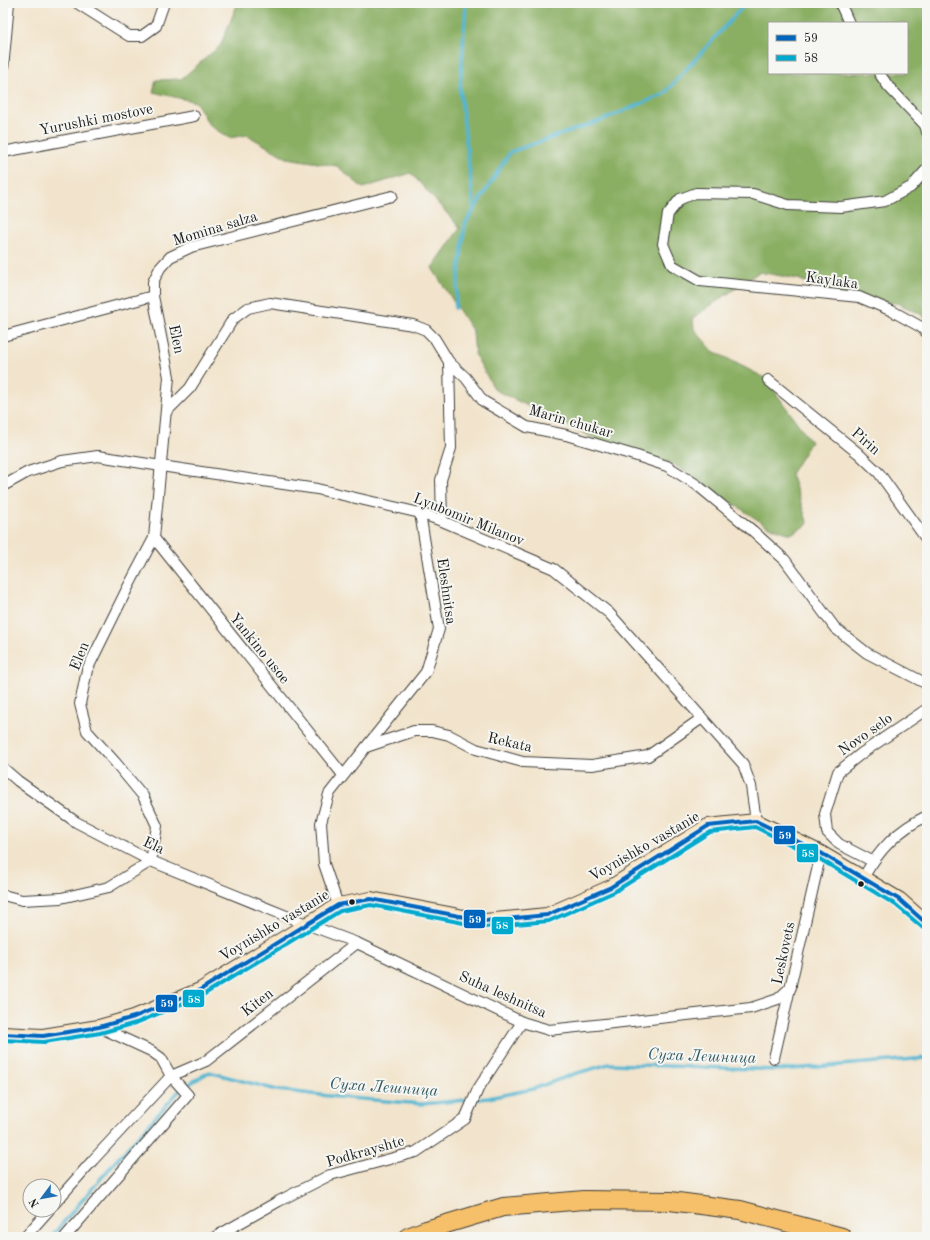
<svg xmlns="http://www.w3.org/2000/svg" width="930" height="1240" viewBox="0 0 930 1240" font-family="'Old Standard TT',serif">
<rect width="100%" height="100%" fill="#f6f6f2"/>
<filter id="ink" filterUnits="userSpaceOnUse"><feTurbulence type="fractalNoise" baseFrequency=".025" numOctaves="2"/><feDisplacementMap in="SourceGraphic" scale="8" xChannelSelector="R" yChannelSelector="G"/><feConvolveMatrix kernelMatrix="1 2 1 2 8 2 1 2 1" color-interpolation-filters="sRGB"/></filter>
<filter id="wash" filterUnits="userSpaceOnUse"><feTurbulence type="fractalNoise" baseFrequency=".012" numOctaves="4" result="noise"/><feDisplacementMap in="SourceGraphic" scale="16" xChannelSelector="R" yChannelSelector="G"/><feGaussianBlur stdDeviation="0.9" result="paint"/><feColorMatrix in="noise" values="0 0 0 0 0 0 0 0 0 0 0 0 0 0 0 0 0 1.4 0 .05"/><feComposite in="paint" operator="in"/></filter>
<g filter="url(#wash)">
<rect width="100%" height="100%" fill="#f2e4cc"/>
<!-- forest -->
<path fill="#8aaf64" stroke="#536640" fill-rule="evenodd" d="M238,3H927V320L919,313L897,303L850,300L798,279L759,272L693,318L694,329L713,351L765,378L811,442L791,474L808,524L791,534L767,526L673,464L600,441L495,390L475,355L473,332L432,268L460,228L411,173L363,188L337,166L287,158L247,135L229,138L209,125L196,102L153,92L156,80L181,79L220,46ZM769,23H907V73H769Z"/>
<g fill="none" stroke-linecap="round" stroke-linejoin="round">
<!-- stream -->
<g stroke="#52b6d1" stroke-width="3.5">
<path d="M466,3L460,89L474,210"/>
<path d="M455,308L465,224L510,152L600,121L664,94L746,3"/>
<path d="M51,1237L114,1163L181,1089L209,1072L277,1090L338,1097L422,1104L488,1098L533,1089L574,1074L609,1064L779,1070L927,1058"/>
</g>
</g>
</g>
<g filter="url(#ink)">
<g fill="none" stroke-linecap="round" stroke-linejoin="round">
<!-- street casing -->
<g stroke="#3c3a36" stroke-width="12">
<g id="street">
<path d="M77,3L129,36H142L156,26L164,3"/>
<path d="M840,3L849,23"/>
<path d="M3,69L9,3"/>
<path d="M879,73L888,86L925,125L927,132"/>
<path d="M3,152L194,116"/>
<path d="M927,169L911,187L885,201L841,207L788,205L753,194L696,193L680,199L668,214L663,244L672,265L700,281L859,297L892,311L921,327L927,333"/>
<path d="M3,336L153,296V282L160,268L170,257L191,247L392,196"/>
<path d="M768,380L858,453L879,473L927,540"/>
<path d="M167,411L190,388L233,319L248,308L270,303L413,325L426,330L435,339L449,362L466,378L483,401L527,427L566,435L637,456L667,466L697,485L753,531L785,560L835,628L867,653L927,684"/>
<path d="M3,486L28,472L62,461L98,456L161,466L317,489L420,513L442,521L554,569L609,613L743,764L751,786L756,821"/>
<path d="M442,521L441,480L451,448L449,362"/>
<path d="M154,538L343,775"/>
<path d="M366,747L426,672L439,629L420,513"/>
<path d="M3,768L18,781L76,822L151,861L306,924L357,943L522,1022L549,1030L751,1008L778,999L791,987"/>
<path d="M872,861L839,844L827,832L825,814L838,772L862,753L927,709"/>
<path d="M863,878C879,850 897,830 927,816"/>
<path d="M3,895L22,900L61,898L109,887L151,861L157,826L143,796L115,762L87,731L80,704L87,670L127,589L154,538L169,377L153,296"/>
<path d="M338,905L324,864L321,823L329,794L366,747L414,731H432L449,735L476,749L523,762L592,765L648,756L702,718"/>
<path d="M99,1027L151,1051L161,1058L171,1076L206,1061L357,943"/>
<path d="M774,1058L821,853"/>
<path d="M54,1204L93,1160L171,1076L188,1095L65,1237"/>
<path d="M25,1237L49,1210"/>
<path d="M215,1237L279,1201L330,1175L416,1152L465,1119L478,1089L522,1022"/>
</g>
</g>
<!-- secondary casing -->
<g stroke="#3c3a36" stroke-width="16">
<path id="secondary" d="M3,1034L43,1036L99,1027L134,1017L200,990L338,905L371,899L485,921L547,915L611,887L708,826L756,821L821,853L900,900L927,924"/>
</g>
<!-- highway casing -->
<g stroke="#3c3a36" stroke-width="20">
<path id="highway" d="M408,1237L426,1230L503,1207L584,1200L670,1201L740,1210L842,1237"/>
</g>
<!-- street -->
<use href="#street" stroke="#fff" stroke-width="10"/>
<!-- secondary -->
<use href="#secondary" stroke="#fbe6c4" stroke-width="14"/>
<!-- highway -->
<use href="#highway" stroke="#f6c06b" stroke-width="18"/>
<!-- bus-1 casing -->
<g stroke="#f6f6f2" stroke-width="7">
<path id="bus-1" d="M3,1034L43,1036L99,1027L134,1017L200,990L338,905L371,899L485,921L547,915L611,887L708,826L756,821L821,853L900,900L927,924"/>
</g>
<!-- bus-2 casing -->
<g stroke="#f6f6f2" stroke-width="7">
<path id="bus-2" d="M3,1040L44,1042L100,1033L136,1023L203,995L340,911L371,905L484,927L549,921L614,892L710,832L755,827L818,858L896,905L923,928"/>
</g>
<!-- bus-1 -->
<use href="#bus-1" stroke="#0065bd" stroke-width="4"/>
<!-- bus-2 -->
<use href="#bus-2" stroke="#00a9ce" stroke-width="4"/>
</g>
</g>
<!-- markers -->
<g fill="#1c1c1c" stroke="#f6f6f2" stroke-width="1.5">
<circle cx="861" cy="884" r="3.5"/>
<circle cx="352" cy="902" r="3.5"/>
</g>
<g text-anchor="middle" stroke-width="4" stroke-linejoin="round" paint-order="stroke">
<!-- street labels -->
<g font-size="15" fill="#1c1c1c" stroke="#f6f6f2">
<text transform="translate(96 119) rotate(-11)" y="5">Yurushki mostove</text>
<text transform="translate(215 228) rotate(-17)" y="5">Momina salza</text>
<text transform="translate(832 280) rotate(8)" y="5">Kaylaka</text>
<text transform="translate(177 339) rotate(78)" y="5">Elen</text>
<text transform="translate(571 421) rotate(16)" y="5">Marin chukar</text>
<text transform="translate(866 441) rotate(41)" y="5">Pirin</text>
<text transform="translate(469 519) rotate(22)" y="5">Lyubomir Milanov</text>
<text transform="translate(447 591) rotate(82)" y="5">Eleshnitsa</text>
<text transform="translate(260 648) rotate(51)" y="5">Yankino usoe</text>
<text transform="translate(79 656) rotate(-68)" y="5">Elen</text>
<text transform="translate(865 734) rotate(-35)" y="5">Novo selo</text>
<text transform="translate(510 742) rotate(13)" y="5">Rekata</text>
<text transform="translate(154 845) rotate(25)" y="5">Ela</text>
<text transform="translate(644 846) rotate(-30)" y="5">Voynishko vastanie</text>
<text transform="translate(274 925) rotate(-31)" y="5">Voynishko vastanie</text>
<text transform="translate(783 953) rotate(-78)" y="5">Leskovets</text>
<text transform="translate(503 994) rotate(24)" y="5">Suha leshnitsa</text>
<text transform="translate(257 1002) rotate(-38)" y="5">Kiten</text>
<text transform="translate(365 1151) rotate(-16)" y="5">Podkrayshte</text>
</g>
<!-- water labels -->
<g font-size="16" font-style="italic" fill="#325a64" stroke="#f6f6f2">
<text transform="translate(702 1055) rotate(2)" y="6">Суха Лешница</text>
<text transform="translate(384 1086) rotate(4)" y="6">Суха Лешница</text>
</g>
</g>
<g stroke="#f6f6f2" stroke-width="1.5">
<rect x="773" y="825" width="23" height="20" rx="4" fill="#0065bd"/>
<rect x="796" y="843" width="23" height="20" rx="4" fill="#00a9ce"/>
<rect x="463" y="909" width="23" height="20" rx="4" fill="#0065bd"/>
<rect x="491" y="916" width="23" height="19" rx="4" fill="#00a9ce"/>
<rect x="182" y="989" width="23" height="19" rx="4" fill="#00a9ce"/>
<rect x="155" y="994" width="23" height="19" rx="4" fill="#0065bd"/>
</g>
<g font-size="11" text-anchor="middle" font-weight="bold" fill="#fff">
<text x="785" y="839">59</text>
<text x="808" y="857">58</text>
<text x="475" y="923">59</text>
<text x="502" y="929">58</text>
<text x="194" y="1003">58</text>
<text x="167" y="1007">59</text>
</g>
<!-- margin -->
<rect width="930" height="1240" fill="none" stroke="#f6f6f2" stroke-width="16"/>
<!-- legend -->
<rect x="768" y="22" width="140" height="52" fill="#f6f6f2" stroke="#9f9f9c"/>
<rect x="776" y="35" width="20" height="6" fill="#0065bd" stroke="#9f9f9c"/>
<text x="804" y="42" font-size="12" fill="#1c1c1c">59</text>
<rect x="776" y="55" width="20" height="6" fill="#00a9ce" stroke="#9f9f9c"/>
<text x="804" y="62" font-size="12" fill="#1c1c1c">58</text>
<!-- north arrow -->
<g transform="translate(42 1198) rotate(238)"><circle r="19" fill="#f6f6f2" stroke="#9f9f9c"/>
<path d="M0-3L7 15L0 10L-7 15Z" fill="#1f6fb2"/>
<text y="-6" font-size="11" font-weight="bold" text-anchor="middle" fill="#1c1c1c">N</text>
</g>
</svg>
